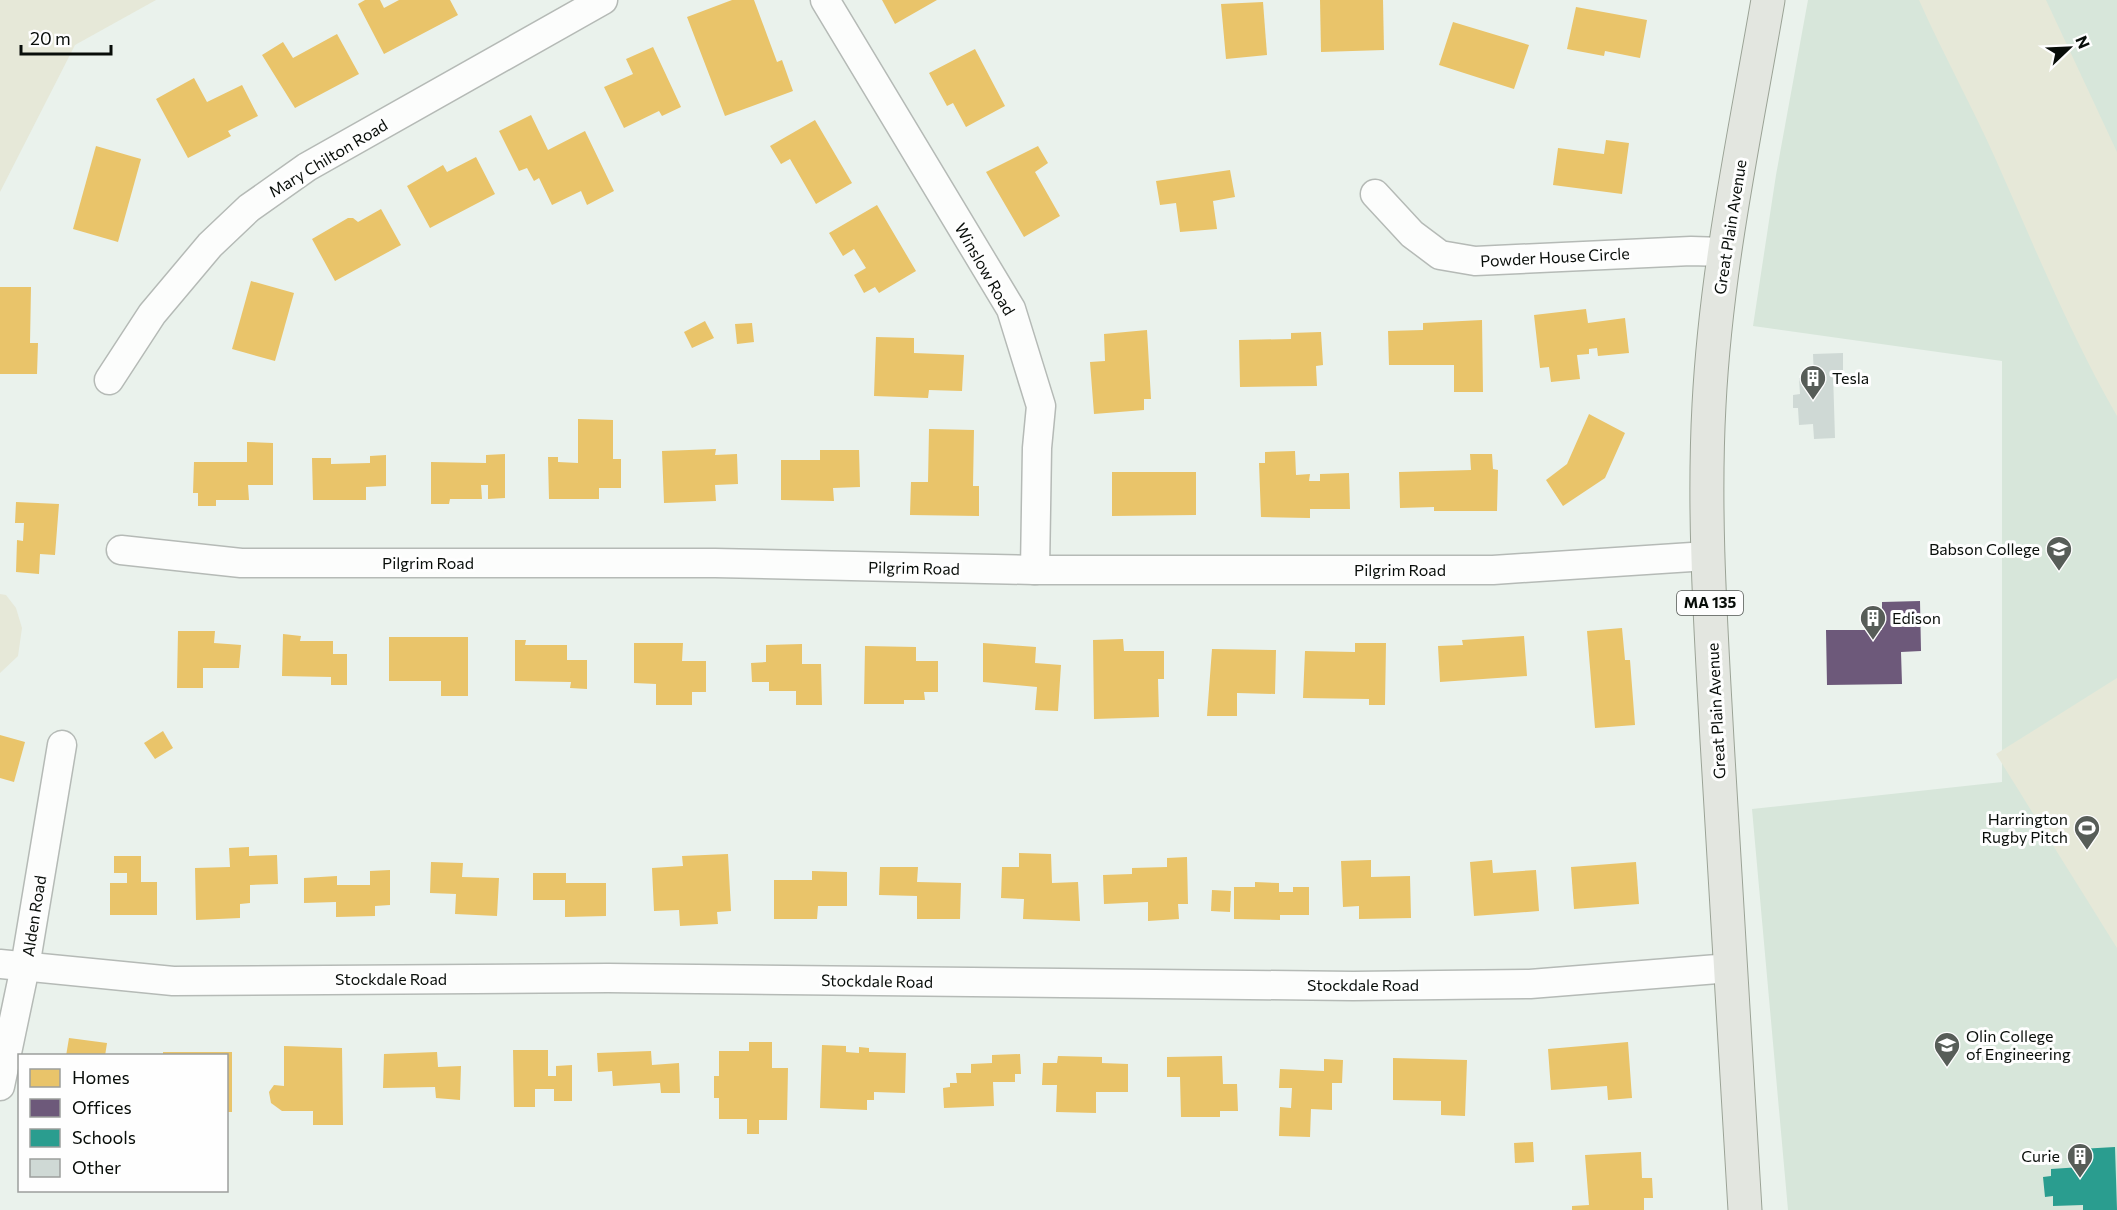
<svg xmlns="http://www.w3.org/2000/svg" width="2117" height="1210" viewBox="0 0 2117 1210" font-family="Commissioner,sans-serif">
<rect width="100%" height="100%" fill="#eaf2ec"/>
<!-- built -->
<path fill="#d7e6da" d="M1808,0H2117V1210H1788L1752,809L2002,782V361L1753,326L1776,175Z"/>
<!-- green -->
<g fill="#e6e8d8">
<path d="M0,0H156L75,45L0,192Z"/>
<path d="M1919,0H2046L2117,152V416C2070,334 2034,246 1996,160C1972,106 1943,54 1919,0Z"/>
<path d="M0,594L6,595L16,608L22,628L18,656L0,673Z"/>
<path d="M2117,678V948L1996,754Z"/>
</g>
<!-- homes -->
<g fill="#e9c46a">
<path d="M365,0H380L384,8L399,0H450L458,15L384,54L358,4Z"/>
<path d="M732,0H754L777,62L782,60L793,91L725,116L687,17Z"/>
<path d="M882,0H937L895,24Z"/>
<path d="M1320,0H1383L1384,50L1321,52Z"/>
<path d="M1263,2L1267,55L1226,59L1221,4Z"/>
<path d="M1576,7L1647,20L1640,58L1605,51L1604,56L1567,49Z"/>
<path d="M1453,22L1529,45L1514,89L1439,65Z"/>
<path d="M337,34L359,74L295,108L262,55L283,42L293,58Z"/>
<path d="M653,47L681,107L662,116L659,111L624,128L604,87L633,74L626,59Z"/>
<path d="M975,49L1005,106L966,127L953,103L947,106L929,73Z"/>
<path d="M194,78L207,102L242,85L258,116L228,131L231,136L188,158L156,99Z"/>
<path d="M531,115L548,150L585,131L614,191L587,205L581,191L552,205L539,178L534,181L527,168L519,171L499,131Z"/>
<path d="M815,120L852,183L816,204L790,159L781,164L770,146Z"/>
<path d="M1606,140L1629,143L1622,194L1553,185L1558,148L1604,154Z"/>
<path d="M96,146L141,159L118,242L73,229Z"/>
<path d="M1038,146L1048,163L1035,172L1060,216L1024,237L986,172Z"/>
<path d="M476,157L495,194L430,228L407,186L443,165L447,172Z"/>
<path d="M1230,170L1235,197L1213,201L1217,229L1180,232L1176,203L1160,205L1156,181Z"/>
<path d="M877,205L916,271L879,293L875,287L864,293L854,275L866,268L854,249L843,256L829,233Z"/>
<path d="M381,209L401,245L335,281L312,239L348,218H353L358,222Z"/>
<path d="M251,281L294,293L275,361L232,349Z"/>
<path d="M0,287H31L30,343H38L37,374H0Z"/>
<path d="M1586,309L1588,323L1625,318L1629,353L1598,356L1597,348L1589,349V354L1577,355L1580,379L1551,382L1549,367L1540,368L1534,315Z"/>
<path d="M1482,320L1483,392H1454V365H1389L1388,331L1423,330V323Z"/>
<path d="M705,321L714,338L692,348L684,332Z"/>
<path d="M752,323L754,342L737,344L735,324Z"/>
<path d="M1147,330L1151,399H1144V410L1094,414L1090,362L1105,361L1104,334Z"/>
<path d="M1321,332L1323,365L1316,366L1317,386L1240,387L1239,340L1291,339V333Z"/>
<path d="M876,337L914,338V353L964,355L962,391L929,390L928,398L874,396Z"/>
<path d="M1589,414L1625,433L1605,478L1563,506L1546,480L1567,464Z"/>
<path d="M578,419L613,420V459H621V488H599V499H549L548,457H558V462L578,463Z"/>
<path d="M929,429L974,430L973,486H979V516L910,515L911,482H928Z"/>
<path d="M247,442L273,443V485H248L249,500H216V506H198V493H193L194,462H247Z"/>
<path d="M716,449L715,455L737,454L738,484L715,485L716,501L664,503L662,451Z"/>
<path d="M820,450H859L860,487L833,488L834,501L781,500V460H820Z"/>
<path d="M1295,451L1296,475L1310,474L1309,481H1320V474L1349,473L1350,509H1310V518L1261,517L1259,463H1265V452Z"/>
<path d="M505,454V498L488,499V485H481L482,499H450L449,504H431V462L486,463V455Z"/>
<path d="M1470,454H1492L1493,469L1498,470L1497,511H1434V507L1400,508L1399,472L1471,470Z"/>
<path d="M386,455V486L366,487V500H313L312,458H331V464L370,463V456Z"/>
<path d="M1112,472H1196V515L1112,516Z"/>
<path d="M16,502L59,504L55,555L40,554L39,574L16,572L17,540L23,541L24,523H15Z"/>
<path d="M1622,628L1625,660H1630L1635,725L1595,728L1587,631Z"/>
<path d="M178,631H215L214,643L241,645L239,668H203V688H177Z"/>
<path d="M283,634L301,636L300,641H333V654H347V685H331V677L282,676Z"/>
<path d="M1524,636L1527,676L1440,682L1438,646L1463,645L1462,640Z"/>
<path d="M389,637H468V696H441V681H389Z"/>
<path d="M1123,639L1124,651H1164V679H1158L1159,717L1094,719L1093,640Z"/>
<path d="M515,640H526L525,645H567V660H587V689L570,688L571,682L515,681Z"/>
<path d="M634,643H683L682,661H706V692H692V705H656V684L634,683Z"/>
<path d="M983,643L1036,647L1035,663L1061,665L1058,711L1035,710L1037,687L983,682Z"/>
<path d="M1355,643H1386L1385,705H1369V699L1303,698L1305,651L1355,652Z"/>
<path d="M802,644V664H821L822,705H796V691H769V682H752L751,663L766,662V645Z"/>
<path d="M865,646L916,647V661H938V692H924L925,700H904V704H864Z"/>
<path d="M1212,649L1276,650L1275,694L1237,693V716H1207Z"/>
<path d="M163,731L173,748L155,759L144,743Z"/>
<path d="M0,735L25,742L14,782L0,778Z"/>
<path d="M249,847V856L277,855L278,884L250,885V903L240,904V918L196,920L195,868L230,867L229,848Z"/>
<path d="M1019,853L1051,854L1052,883L1078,882L1080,921L1023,919L1024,899L1001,898L1002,867H1019Z"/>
<path d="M728,854L731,911L717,912L718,924L680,926L679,910L654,911L652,868L683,866L682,856Z"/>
<path d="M114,856H141V882H157V915H110V883H127V873H114Z"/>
<path d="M1187,857L1188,904H1178L1179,919L1148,921V902L1104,904L1103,875L1132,874V868L1167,867V858Z"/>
<path d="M1371,860V877L1410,876L1411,918L1359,919V906L1343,907L1341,861Z"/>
<path d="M1492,860L1493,873L1536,870L1539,911L1474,916L1470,862Z"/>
<path d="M431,862L463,863L462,877L499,878L497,916L455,914L456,894L430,893Z"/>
<path d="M1636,862L1639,904L1574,909L1571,867Z"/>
<path d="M880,867H918L917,882L961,883L960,919H917V896L879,895Z"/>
<path d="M390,870V905L375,906V916L336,917V902L304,903V878L337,876V885H370V871Z"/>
<path d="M812,871L847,872V906H818L817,919H774V880H812Z"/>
<path d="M533,873H566V883H606V916L565,917V900H533Z"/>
<path d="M1255,882L1279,883V892H1293V887H1309V915H1280V920L1234,919V887H1255Z"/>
<path d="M1212,890L1231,891L1230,912L1211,911Z"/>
<path d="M69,1038L107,1043L105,1056H66Z"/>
<path d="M749,1042H772V1068H788L787,1120H759V1134H747V1119H719V1098H714V1076H719V1051H749Z"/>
<path d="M1628,1042L1632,1098L1608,1100L1607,1086L1551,1090L1548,1049Z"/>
<path d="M822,1045L846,1046V1052L859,1053V1047L869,1048V1052L906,1053L905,1093L874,1092V1100H867V1110L820,1108Z"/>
<path d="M284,1046L342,1048L343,1125H313V1111H282L271,1103L269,1092L274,1085L284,1086Z"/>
<path d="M513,1050H548V1076H556V1066L572,1065V1101H554V1089H535V1107H514Z"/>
<path d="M651,1051L652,1065L679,1063L680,1093H661L660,1083L613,1086L612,1071L598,1072L597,1053Z"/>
<path d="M163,1052H232V1112H226V1056H163Z"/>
<path d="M437,1052L438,1067L461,1066L460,1100L436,1098L435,1087L383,1088L384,1054Z"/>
<path d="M1020,1054L1021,1074H1015V1082H993L994,1106L944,1108L943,1088L950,1087V1083H957L956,1073H971V1064L992,1063V1055Z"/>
<path d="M1058,1056L1102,1057V1063L1128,1064V1092H1096V1113L1056,1112L1057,1085H1042L1043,1063H1057Z"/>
<path d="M1222,1056L1223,1084H1237L1238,1111H1220V1117H1181L1180,1077H1167V1057Z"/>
<path d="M1393,1058L1467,1060L1465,1116L1441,1115V1101L1393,1100Z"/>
<path d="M1324,1059L1343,1060L1342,1083H1332V1110L1311,1109L1310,1137L1279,1136L1280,1107L1291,1108L1292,1088H1279L1280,1069L1324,1071Z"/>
<path d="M1533,1142L1534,1162L1515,1163L1514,1143Z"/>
<path d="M1641,1152L1642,1178H1652L1653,1198H1644V1210H1572V1206L1589,1205L1585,1155Z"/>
</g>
<!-- offices -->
<path fill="#6d597a" d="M1920,601L1921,651L1901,652L1902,684L1827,685L1826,630H1882V602Z"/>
<!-- schools -->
<path fill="#2a9d8f" d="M2115,1147L2117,1210H2083V1205L2053,1206V1196L2045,1197L2043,1177L2051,1176V1169L2081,1167L2080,1149Z"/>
<!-- building -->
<path fill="#cfd9d5" d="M1843,353V373H1833L1835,438L1814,439L1813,424L1799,425L1798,408H1793V395L1800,394L1799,378H1814L1813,354Z"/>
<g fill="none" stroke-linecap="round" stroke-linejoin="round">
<!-- street casing -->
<g stroke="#b5bab6" stroke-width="31">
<g id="street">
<path d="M825,0L1011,309L1041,406L1037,448L1035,570"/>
<path d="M1375,194L1412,234L1440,255L1475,261L1691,251L1724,252"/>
<path d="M109,380L152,314L210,245L249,208L307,167L603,0"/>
<path d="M121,550L241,563H715L1035,570H1493L1707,556"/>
<path d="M0,964L173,981L608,978L1353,986L1530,984L1730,968"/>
<path d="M0,1086L25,967L62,745"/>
</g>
</g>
<!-- primary casing -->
<g stroke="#9ba396" stroke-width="35">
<path id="primary" d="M1745,1210C1735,1054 1726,897 1717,740C1711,629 1703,517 1709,405C1716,268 1745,134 1768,0"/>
</g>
<!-- street -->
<use href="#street" stroke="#fcfdfc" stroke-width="28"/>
<!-- primary -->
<use href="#primary" stroke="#e3e6e0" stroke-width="33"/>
</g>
<!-- icons -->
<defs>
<g id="building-pin" transform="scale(1.35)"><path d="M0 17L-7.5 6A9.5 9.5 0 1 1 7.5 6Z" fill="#575d58" stroke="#fefefe"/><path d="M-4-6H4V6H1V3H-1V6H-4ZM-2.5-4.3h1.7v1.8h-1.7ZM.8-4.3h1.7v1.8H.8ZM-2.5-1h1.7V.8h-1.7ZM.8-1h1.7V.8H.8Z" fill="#fff"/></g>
<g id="university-pin" transform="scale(1.35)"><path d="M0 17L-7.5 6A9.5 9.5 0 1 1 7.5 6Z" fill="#575d58" stroke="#fefefe"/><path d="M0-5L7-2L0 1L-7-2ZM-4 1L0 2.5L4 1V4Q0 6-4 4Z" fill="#fff"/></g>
<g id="stadium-pin" transform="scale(1.35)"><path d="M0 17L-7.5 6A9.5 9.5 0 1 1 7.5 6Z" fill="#575d58" stroke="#fefefe"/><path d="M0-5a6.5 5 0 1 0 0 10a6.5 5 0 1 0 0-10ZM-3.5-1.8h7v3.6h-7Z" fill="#fff"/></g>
</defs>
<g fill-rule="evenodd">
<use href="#building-pin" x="1813" y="378"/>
<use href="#university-pin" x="2059" y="549"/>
<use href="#building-pin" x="1873" y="618"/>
<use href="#stadium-pin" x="2087" y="828"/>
<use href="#university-pin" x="1947" y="1045"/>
<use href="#building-pin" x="2080" y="1156"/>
</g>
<g text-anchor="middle" stroke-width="6" stroke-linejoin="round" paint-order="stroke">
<!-- shield labels -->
<rect fill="#fefefe" stroke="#525552" stroke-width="1.5" x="1677" y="591" width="66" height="24" rx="4.5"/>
<g font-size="15" font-weight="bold" fill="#080d09">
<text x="1710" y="608">MA 135</text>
</g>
<!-- street labels -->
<g font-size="16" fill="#080d09" stroke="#fefefe">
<text transform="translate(328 158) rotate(-31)" y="6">Mary Chilton Road</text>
<text transform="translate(1730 227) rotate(-81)" y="6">Great Plain Avenue</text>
<text transform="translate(1555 257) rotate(-3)" y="6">Powder House Circle</text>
<text transform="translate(985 269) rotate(60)" y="6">Winslow Road</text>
<text x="428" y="569">Pilgrim Road</text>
<text transform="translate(914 568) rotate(1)" y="6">Pilgrim Road</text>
<text x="1400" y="576">Pilgrim Road</text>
<text transform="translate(1716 711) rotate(-93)" y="6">Great Plain Avenue</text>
<text transform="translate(34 916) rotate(-81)" y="6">Alden Road</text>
<text x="391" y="985">Stockdale Road</text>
<text transform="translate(877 981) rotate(1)" y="6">Stockdale Road</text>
<text x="1363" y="991">Stockdale Road</text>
</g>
<!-- poi labels -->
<g font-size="16" fill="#080d09" stroke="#fefefe" text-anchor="start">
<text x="1832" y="384">Tesla</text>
<text x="2040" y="555" text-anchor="end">Babson College</text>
<text x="1892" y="624">Edison</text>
<text x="2068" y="825" text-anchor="end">Harrington<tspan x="2068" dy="18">Rugby Pitch</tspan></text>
<text x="1966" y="1042">Olin College<tspan x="1966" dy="18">of Engineering</tspan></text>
<text x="2060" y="1162" text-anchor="end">Curie</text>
</g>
</g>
<!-- legend -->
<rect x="18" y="1054" width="210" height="138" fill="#fefefe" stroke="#9c9e9c" stroke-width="1.5"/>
<rect x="30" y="1069" width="30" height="18" fill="#e9c46a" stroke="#9c9e9c" stroke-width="1.5"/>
<text x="72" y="1084" font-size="18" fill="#080d09">Homes</text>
<rect x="30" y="1099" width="30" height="18" fill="#6d597a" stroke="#9c9e9c" stroke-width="1.5"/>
<text x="72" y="1114" font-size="18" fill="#080d09">Offices</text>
<rect x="30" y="1129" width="30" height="18" fill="#2a9d8f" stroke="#9c9e9c" stroke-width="1.5"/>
<text x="72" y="1144" font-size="18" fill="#080d09">Schools</text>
<rect x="30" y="1159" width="30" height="18" fill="#cfd9d5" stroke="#9c9e9c" stroke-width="1.5"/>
<text x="72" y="1174" font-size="18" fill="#080d09">Other</text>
<!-- north arrow -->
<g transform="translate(2069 48) rotate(67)" stroke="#fefefe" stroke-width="4.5" paint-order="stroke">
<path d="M0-4.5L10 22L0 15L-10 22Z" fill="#080d09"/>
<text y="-9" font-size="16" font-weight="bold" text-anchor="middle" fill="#080d09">N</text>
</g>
<!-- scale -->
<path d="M21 45v9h90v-9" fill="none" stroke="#080d09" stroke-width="3"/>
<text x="30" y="45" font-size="18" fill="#080d09" stroke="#fefefe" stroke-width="4.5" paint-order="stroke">20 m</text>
</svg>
